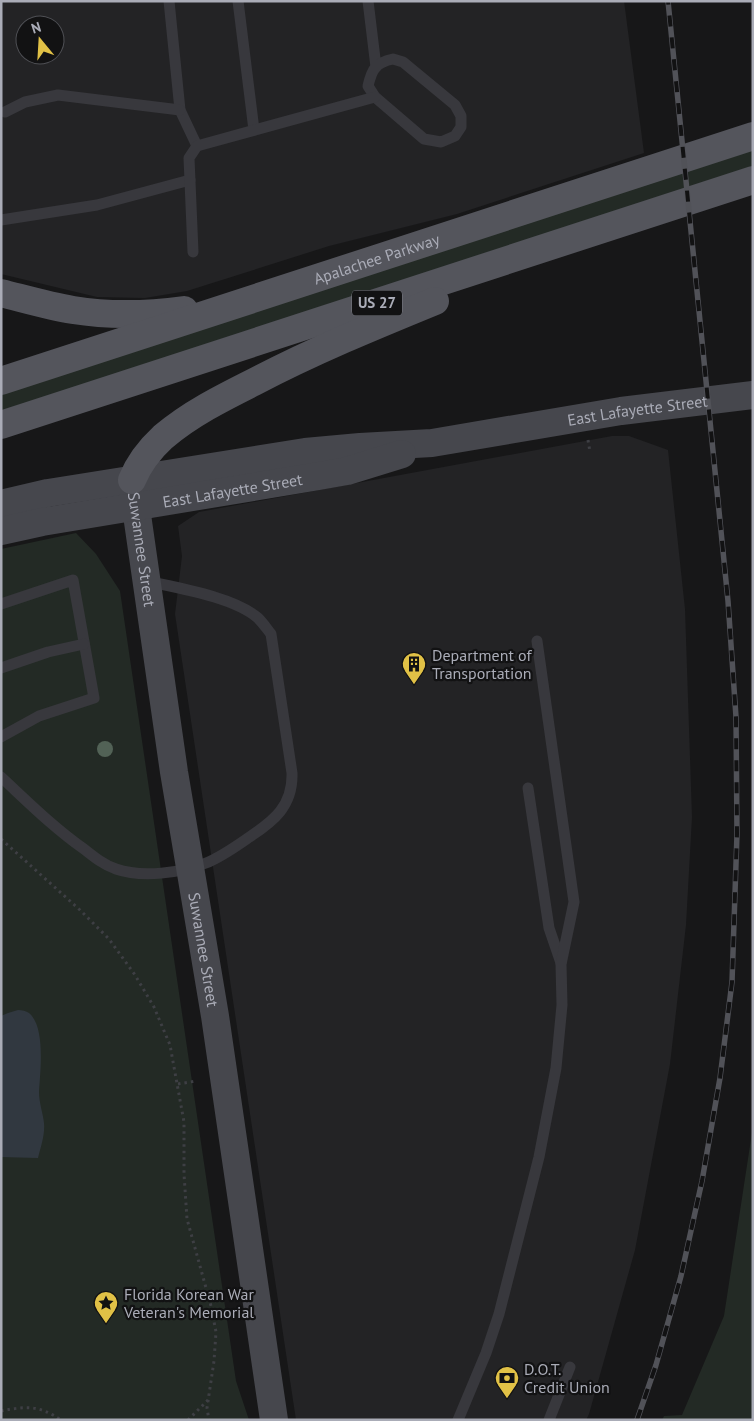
<svg xmlns="http://www.w3.org/2000/svg" width="754" height="1421" viewBox="0 0 754 1421" font-family="'PT Sans',sans-serif">
<rect width="100%" height="100%" fill="#171718"/>
<!-- built -->
<g fill="#232325" fill-rule="evenodd">
<path d="M1,1H624L644,153L457,214L329,246L187,291L145,298L97,297L1,274ZM25,25H55V55H25Z"/>
<path d="M612,436H629L668,450L685,609L692,817L686,925L670,1064L635,1250L589,1414L586,1420H296L175,614L182,556L178,526L199,512Z"/>
</g>
<!-- green -->
<g fill="#232a25">
<path d="M753,148V166L1,411V393Z"/>
<path d="M76,533L96,554L120,591L236,1381L249,1420H1V549Z"/>
<path d="M753,1126V1420H662L664,1416L682,1415L724,1316Z"/>
</g>
<!-- water -->
<path fill="#313840" d="M18,1010C22,1010 26,1011 29,1013C46,1027 40,1073 39,1092C39,1103 43,1113 44,1123C45,1135 41,1146 38,1158L1,1157V1016L8,1013Z"/>
<g fill="none" stroke-linecap="round" stroke-linejoin="round">
<!-- path -->
<g stroke="#3e3f44" stroke-width="3" stroke-dasharray="2.5 4" stroke-linecap="butt">
<path d="M588,440L590,452"/>
<path d="M1,839L80,910L109,939L135,975L154,1007L170,1045L184,1122V1174L187,1219L211,1306L216,1332L214,1361L207,1408L209,1420"/>
<path d="M178,1084L196,1081"/>
<path d="M1,1411C26,1406 39,1405 61,1420"/>
<path d="M188,1420L208,1400"/>
</g>
<!-- lane -->
<g stroke="#38383d" stroke-width="11">
<path d="M169,1L180,110L197,146"/>
<path d="M238,1L254,130"/>
<path d="M368,1L376,67"/>
<path d="M393,59L403,62L455,105L461,116V127L455,136L441,142L424,139L375,97L368,86C372,69 375,63 393,59Z"/>
<path d="M5,112L25,102L58,95L180,110"/>
<path d="M1,220L97,205L190,180"/>
<path d="M193,252L189,158L197,146L375,97"/>
<path d="M1,604L73,580L94,698L39,716L1,737"/>
<path d="M1,668L48,652L84,644"/>
<path d="M1,777C28,802 54,828 84,849C94,857 104,865 116,869C142,878 181,873 206,863C221,857 235,847 248,838C274,821 293,806 292,773L271,634C267,629 263,623 258,618C234,597 178,588 146,581"/>
<path d="M528,788L549,928L561,963"/>
<path d="M458,1420L486,1353L499,1314L539,1157L556,1068L562,1005L561,964L574,902L537,641"/>
<path d="M549,1420L570,1367"/>
</g>
<!-- secondary -->
<g stroke="#46474d" stroke-width="28">
<path id="s1" d="M132,480L174,772L215,1016L274,1420"/>
<path id="s2" d="M1,504L48,493L305,452L360,447L432,443L621,411L753,395"/>
<path id="s3" d="M1,531L42,522L319,476L347,471L402,454"/>
</g>
<!-- primary -->
<g stroke="#54555c" stroke-width="28">
<path d="M1,293C25,299 49,306 73,310C110,316 147,315 184,310"/>
<path id="s4" d="M1,381C252,300 502,217 753,136"/>
<path d="M1,425L753,180"/>
<path d="M132,480C139,463 150,449 163,437C190,414 222,398 254,382C313,351 374,326 435,301"/>
</g>
<!-- rail casing -->
<g stroke="#515258" stroke-width="5.5">
<path id="rail" d="M637,1420L656,1365L681,1276L702,1181L720,1078L732,982L737,834L736,717L728,601L668,1"/>
</g>
<!-- rail -->
<use href="#rail" stroke="#121213" stroke-width="4" stroke-dasharray="11" stroke-linecap="butt"/>
</g>
<!-- trees -->
<circle fill="#526256" cx="105" cy="749" r="8"/>
<!-- icons -->
<defs>
<g id="building-pin" transform="scale(1.25)"><path d="M0 17L-7.5 6A9.5 9.5 0 1 1 7.5 6Z" fill="#e1c146" stroke="#121213"/><path d="M-4-6H4V6H1V3H-1V6H-4ZM-2.5-4.3h1.7v1.8h-1.7ZM.8-4.3h1.7v1.8H.8ZM-2.5-1h1.7V.8h-1.7ZM.8-1h1.7V.8H.8Z" fill="#111"/></g>
<g id="sight-pin" transform="scale(1.25)"><path d="M0 17L-7.5 6A9.5 9.5 0 1 1 7.5 6Z" fill="#e1c146" stroke="#121213"/><path d="M0-6L1.8-2.2L6-1.7L2.9 1.2L3.7 5.4L0 3.3L-3.7 5.4L-2.9 1.2L-6-1.7L-1.8-2.2Z" fill="#111"/></g>
<g id="bank-pin" transform="scale(1.25)"><path d="M0 17L-7.5 6A9.5 9.5 0 1 1 7.5 6Z" fill="#e1c146" stroke="#121213"/><path d="M-6-4H6V4H-6ZM0-2.3a2.3 2.3 0 1 0 0 4.6a2.3 2.3 0 1 0 0-4.6Z" fill="#111"/></g>
</defs>
<g fill-rule="evenodd">
<use href="#building-pin" x="414" y="664"/>
<use href="#sight-pin" x="106" y="1303"/>
<use href="#bank-pin" x="507" y="1378"/>
</g>
<g text-anchor="middle" stroke-width="4.5" stroke-linejoin="round" paint-order="stroke">
<!-- shield labels -->
<rect fill="#121213" stroke="#7c7e86" stroke-width="1" x="352" y="290.5" width="50" height="25" rx="4"/>
<g font-size="15" font-weight="bold" fill="#aaacb7">
<text x="377" y="308">US 27</text>
</g>
<!-- street labels -->
<g font-size="16" fill="#aaacb7" stroke="#121213">
<text dy="6" stroke="none"><textPath href="#s4" startOffset="395">Apalachee Parkway</textPath></text>
<text dy="6" stroke="none"><textPath href="#s2" startOffset="644">East Lafayette Street</textPath></text>
<text dy="6" stroke="none"><textPath href="#s3" startOffset="235">East Lafayette Street</textPath></text>
<text dy="6" stroke="none"><textPath href="#s1" startOffset="70">Suwannee Street</textPath></text>
<text dy="6" stroke="none"><textPath href="#s1" startOffset="475">Suwannee Street</textPath></text>
</g>
<!-- poi labels -->
<g font-size="16" fill="#aaacb7" stroke="#121213" text-anchor="start">
<text x="432" y="661">Department of<tspan x="432" dy="18">Transportation</tspan></text>
<text x="124" y="1300">Florida Korean War<tspan x="124" dy="18">Veteran's Memorial</tspan></text>
<text x="524" y="1375">D.O.T.<tspan x="524" dy="18">Credit Union</tspan></text>
</g>
</g>
<!-- border -->
<rect width="754" height="1421" fill="none" stroke="#aaacb7" stroke-width="5"/>
<!-- north arrow -->
<g transform="translate(40 40) rotate(342)"><circle r="24" fill="#121213" stroke="#4f5055"/>
<path d="M0-4L9 19L0 12L-9 19Z" fill="#e1c146"/>
<text y="-8" font-size="14" font-weight="bold" text-anchor="middle" fill="#aaacb7">N</text>
</g>
</svg>
